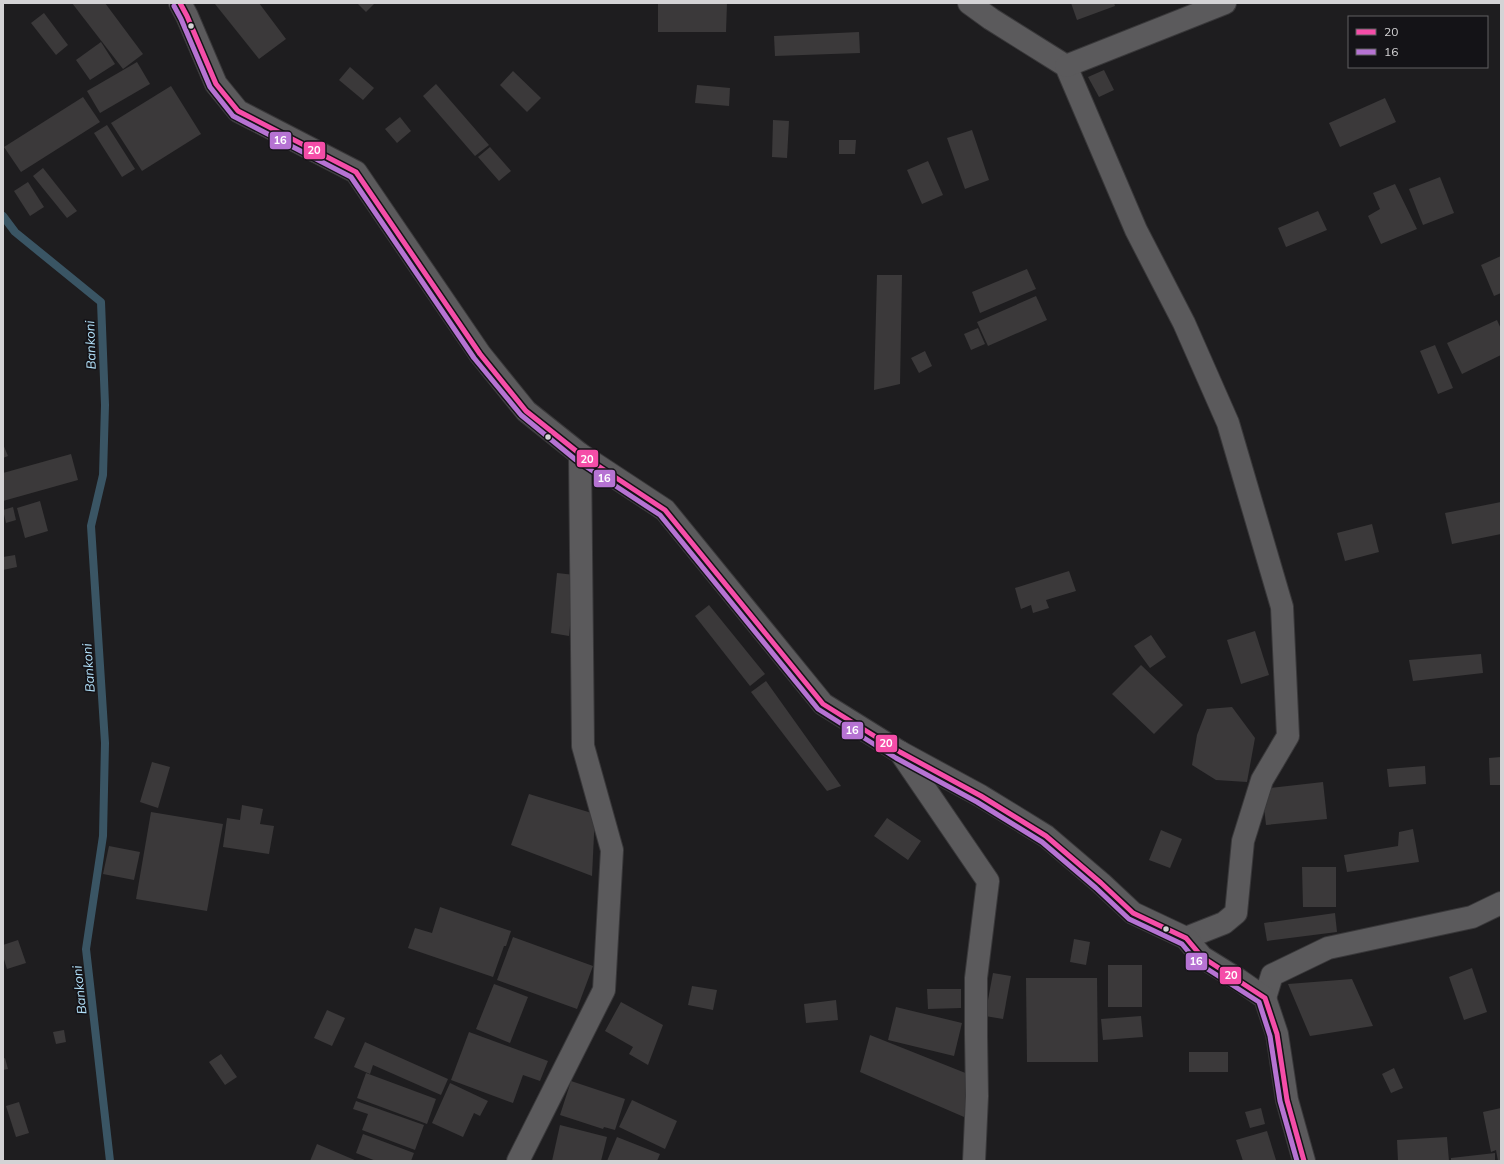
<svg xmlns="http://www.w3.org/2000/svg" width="1504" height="1164" viewBox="0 0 1504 1164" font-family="Mulish,sans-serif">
<rect width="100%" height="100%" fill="#1e1d1f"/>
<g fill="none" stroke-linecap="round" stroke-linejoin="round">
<!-- stream -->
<path stroke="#3a5564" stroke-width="8" d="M3,216L15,232L101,302L105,405L103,475L91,526L105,743L103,836L86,949L110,1161"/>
</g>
<!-- building -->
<g fill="#3b393a">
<path d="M72,3H105L143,54L123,69Z"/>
<path d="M216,3H259L286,39L259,59L215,4Z"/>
<path d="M357,3H375L366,12Z"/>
<path d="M658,3H727L726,32H658Z"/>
<path d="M1071,3H1114L1115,6L1077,20Z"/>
<path d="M44,13L68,45L56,55L31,23Z"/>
<path d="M859,32L860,53L775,56L774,36Z"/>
<path d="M101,42L115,64L90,80L76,60Z"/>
<path d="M137,62L150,84L100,113L87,91Z"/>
<path d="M350,67L374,88L363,100L339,80Z"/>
<path d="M1104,70L1114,90L1099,97L1088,77Z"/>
<path d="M513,71L541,98L527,112L500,85Z"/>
<path d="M436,84L489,145L475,156L423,96Z"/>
<path d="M697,85L730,88L729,106L695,103Z"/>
<path d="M171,86L201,134L142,171L111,123Z"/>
<path d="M83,97L100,122L21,172L4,147Z"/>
<path d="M1385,98L1396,122L1340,147L1329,123Z"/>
<path d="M400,117L411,131L397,143L385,129Z"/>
<path d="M773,120L789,121L787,158L772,157Z"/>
<path d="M107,125L135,169L122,177L94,133Z"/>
<path d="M972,130L989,180L965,189L947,138Z"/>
<path d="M839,140H856L855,154H839Z"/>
<path d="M490,147L511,171L499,181L478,157Z"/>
<path d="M928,161L943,195L922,204L907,170Z"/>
<path d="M43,168L77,211L67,218L33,176Z"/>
<path d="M1440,177L1454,213L1423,225L1409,189Z"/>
<path d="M28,182L44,207L30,216L14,191Z"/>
<path d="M1395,184L1417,229L1381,244L1368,216L1380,209L1373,193Z"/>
<path d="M1318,211L1327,230L1286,247L1278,228Z"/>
<path d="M1501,256V293L1494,296L1481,265Z"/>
<path d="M1027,269L1036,289L980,313L972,292Z"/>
<path d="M877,275H902L900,384L874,390Z"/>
<path d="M1036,296L1047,320L988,346L977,322Z"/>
<path d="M1497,320L1501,329V355L1462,374L1447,343Z"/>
<path d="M978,328L985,344L971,350L964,334Z"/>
<path d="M1435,345L1453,388L1438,394L1420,351Z"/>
<path d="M925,351L932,366L919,373L911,358Z"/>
<path d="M3,444L8,456L3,458Z"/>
<path d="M71,454L78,480L3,501V473Z"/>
<path d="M40,501L48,531L25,538L17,508Z"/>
<path d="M1501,502V534L1452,544L1445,513Z"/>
<path d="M13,507L16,520L6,523L3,510Z"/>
<path d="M1372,524L1379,552L1345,561L1337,533Z"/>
<path d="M15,555L17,567L3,570V557Z"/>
<path d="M1069,571L1076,591L1046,600L1049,608L1033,613L1031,605L1021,609L1015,588Z"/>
<path d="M557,573L575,575L569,636L551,633Z"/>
<path d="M709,605L765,674L750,686L695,616Z"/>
<path d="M1255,631L1269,675L1241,684L1227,640Z"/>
<path d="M1151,635L1166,657L1150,668L1134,646Z"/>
<path d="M1481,654L1483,673L1413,681L1409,660Z"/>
<path d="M1141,665L1183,705L1154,734L1112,694Z"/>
<path d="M766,681L841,786L827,791L751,692Z"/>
<path d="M1232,707L1255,738L1247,782L1216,780L1192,765L1197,735L1207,709Z"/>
<path d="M1501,757V785H1490L1489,758Z"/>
<path d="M152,762L170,767L158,808L140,802Z"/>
<path d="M1425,766L1426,784L1389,787L1387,769Z"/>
<path d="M1323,782L1327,819L1266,825L1262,789Z"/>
<path d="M529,794L595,814L592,876L511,845Z"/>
<path d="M242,805L263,809L260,824L274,826L269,854L223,847L227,818L240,820Z"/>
<path d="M151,812L223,824L207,911L136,899Z"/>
<path d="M887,818L921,841L908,860L874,836Z"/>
<path d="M1413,829L1419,862L1347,872L1344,855L1398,846L1399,832Z"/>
<path d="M1161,830L1182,839L1170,868L1149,860Z"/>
<path d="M109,846L140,852L134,880L103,874Z"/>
<path d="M1302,867H1336V907H1303Z"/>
<path d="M440,907L511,931L506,946H504L493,977L408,948L415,928L432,933Z"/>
<path d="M1335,913L1337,932L1267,941L1264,923Z"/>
<path d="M513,937L593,966L577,1009L497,980Z"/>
<path d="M1074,939L1090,942L1086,965L1070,962Z"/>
<path d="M18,940L26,963L7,969L3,956V945Z"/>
<rect x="1108" y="965" width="34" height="42"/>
<path d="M1472,968L1487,1012L1464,1020L1449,977Z"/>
<path d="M993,973L1011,976L1003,1019L985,1016Z"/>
<path d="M1026,978H1097L1098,1062H1027Z"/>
<path d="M1352,979L1373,1026L1310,1036L1288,984Z"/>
<path d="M494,984L528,997L510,1043L476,1029Z"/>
<path d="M692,986L717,990L713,1010L688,1005Z"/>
<path d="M927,989H961V1008L928,1009Z"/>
<path d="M836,1000L838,1020L806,1023L804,1004Z"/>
<path d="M621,1002L663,1025L648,1065L629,1054L633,1047L605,1031Z"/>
<path d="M896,1007L962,1023L954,1056L888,1040Z"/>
<path d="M327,1010L345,1018L332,1046L314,1038Z"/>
<path d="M1141,1016L1143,1037L1103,1040L1101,1019Z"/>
<path d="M64,1030L66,1042L56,1044L53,1032Z"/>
<path d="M469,1032L548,1061L540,1081L523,1075L513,1103L451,1080Z"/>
<path d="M870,1035L973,1076L971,1120L860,1072Z"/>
<path d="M365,1042L448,1079L441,1095L373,1065L370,1074L354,1067Z"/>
<rect x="1189" y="1052" width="39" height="20"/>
<path d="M221,1054L237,1077L225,1085L209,1062Z"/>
<path d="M5,1058L8,1069L3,1070V1059Z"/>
<path d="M1394,1068L1403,1088L1391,1093L1382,1074Z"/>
<path d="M366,1073L436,1099L427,1124L357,1098Z"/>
<path d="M571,1081L625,1099L615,1130L604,1127L603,1129L560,1115Z"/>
<path d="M450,1083L488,1101L480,1116L474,1113L463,1137L432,1123Z"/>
<path d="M632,1100L677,1121L665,1149L619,1127Z"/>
<path d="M356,1101L424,1125L415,1150L362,1130L368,1114L353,1109Z"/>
<path d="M19,1102L29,1133L16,1137L6,1106Z"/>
<path d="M1261,1108L1265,1124L1250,1128L1245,1112Z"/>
<path d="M1501,1108V1161H1498L1496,1150L1491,1152L1483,1112Z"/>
<path d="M560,1125L607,1137L601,1161H552Z"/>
<path d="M1267,1131L1276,1160L1243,1161L1236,1140Z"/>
<path d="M363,1134L414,1153L411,1161H376L356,1153Z"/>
<path d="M617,1137L660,1154L657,1161H607Z"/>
<path d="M1447,1137L1449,1161H1398L1397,1140Z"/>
<path d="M317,1144L357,1161H310Z"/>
<path d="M1495,1153V1161H1451V1158Z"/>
</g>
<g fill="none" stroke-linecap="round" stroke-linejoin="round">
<!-- minor casing -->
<g stroke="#39383a" stroke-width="24">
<g id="minor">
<path d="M969,3L991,19L1066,66L1136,230L1184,323L1228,423L1282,607L1288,736L1262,780L1243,841L1236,913L1224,923L1186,938"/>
<path d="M1066,66L1225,3"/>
<path d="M900,752L988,881L976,978V1035L977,1096L974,1161"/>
<path d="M1265,998L1272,975L1328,948L1472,917L1501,903"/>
<path d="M518,1161L604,990L612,850L583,746L580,454"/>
</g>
</g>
<!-- tertiary casing -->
<g stroke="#39383a" stroke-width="24">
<path id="tertiary" d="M180,3L187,16L216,84L238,111L356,172L480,354L526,411L580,454L665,510L823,704L900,752L981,796L1046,836L1101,883L1133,913L1186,938L1202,957L1239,980L1265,998L1277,1034L1287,1100L1304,1161"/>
</g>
<!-- minor -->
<use href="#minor" stroke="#5b5a5c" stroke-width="22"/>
<!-- tertiary -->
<use href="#tertiary" stroke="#5b5a5c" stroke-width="22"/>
<!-- bus-1 casing -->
<g stroke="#141317" stroke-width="8">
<path id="bus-1" d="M180,3L187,16L216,84L238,111L356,172L480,354L526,411L580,454L665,510L823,704L900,752L981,796L1046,836L1101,883L1133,913L1186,938L1202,957L1265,998L1277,1034L1287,1100L1304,1161"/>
</g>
<!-- bus-2 casing -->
<g stroke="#141317" stroke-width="8">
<path id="bus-2" d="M174,6L181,19L210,87L233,116L351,177L474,358L521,415L576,460L660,515L818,709L896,758L977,802L1042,842L1096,888L1129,919L1182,944L1198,963L1259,1002L1270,1036L1280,1101L1297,1161"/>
</g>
<!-- bus-1 -->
<use href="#bus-1" stroke="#f54da8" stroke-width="5"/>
<!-- bus-2 -->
<use href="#bus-2" stroke="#b673d3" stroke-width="5"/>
</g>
<!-- markers -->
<g fill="#d4d3d5" stroke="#141317" stroke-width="1.5">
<circle cx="191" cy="26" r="3.5"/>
<circle cx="548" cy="437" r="3.5"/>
<circle cx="1166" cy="929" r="3.5"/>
</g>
<g text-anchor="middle" stroke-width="3.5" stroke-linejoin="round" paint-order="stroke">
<!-- water labels -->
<g font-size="13" font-style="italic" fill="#b2e0f9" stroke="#141317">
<text transform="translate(90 345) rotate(-92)" y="5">Bankoni</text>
<text transform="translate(88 668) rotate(-94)" y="5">Bankoni</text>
<text transform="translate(79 990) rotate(-96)" y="5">Bankoni</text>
</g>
</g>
<g stroke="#141317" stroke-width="1.5">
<rect x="269" y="131" width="23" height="19" rx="4" fill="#b673d3"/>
<rect x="303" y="141" width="23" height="19" rx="4" fill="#f54da8"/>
<rect x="576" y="449" width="23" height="19" rx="4" fill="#f54da8"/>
<rect x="593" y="469" width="23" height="19" rx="4" fill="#b673d3"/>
<rect x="841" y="721" width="23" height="19" rx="4" fill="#b673d3"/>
<rect x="875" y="734" width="23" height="19" rx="4" fill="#f54da8"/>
<rect x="1185" y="952" width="23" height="19" rx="4" fill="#b673d3"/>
<rect x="1219" y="966" width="23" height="19" rx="4" fill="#f54da8"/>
</g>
<g font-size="11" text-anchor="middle" font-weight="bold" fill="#fff">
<text x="280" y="144">16</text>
<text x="314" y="154">20</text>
<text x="587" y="463">20</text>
<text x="604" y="482">16</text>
<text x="852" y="734">16</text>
<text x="886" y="747">20</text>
<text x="1196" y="965">16</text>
<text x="1231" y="979">20</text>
</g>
<!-- border -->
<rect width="1504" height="1164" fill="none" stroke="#d4d3d5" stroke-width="8"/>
<!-- legend -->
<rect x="1348" y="16" width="140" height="52" fill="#141317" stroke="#616063"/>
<rect x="1356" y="29" width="20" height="6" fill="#f54da8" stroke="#616063"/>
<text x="1384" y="36" font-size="12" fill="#d4d3d5">20</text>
<rect x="1356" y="49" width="20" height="6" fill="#b673d3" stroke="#616063"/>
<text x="1384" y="56" font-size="12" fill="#d4d3d5">16</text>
</svg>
